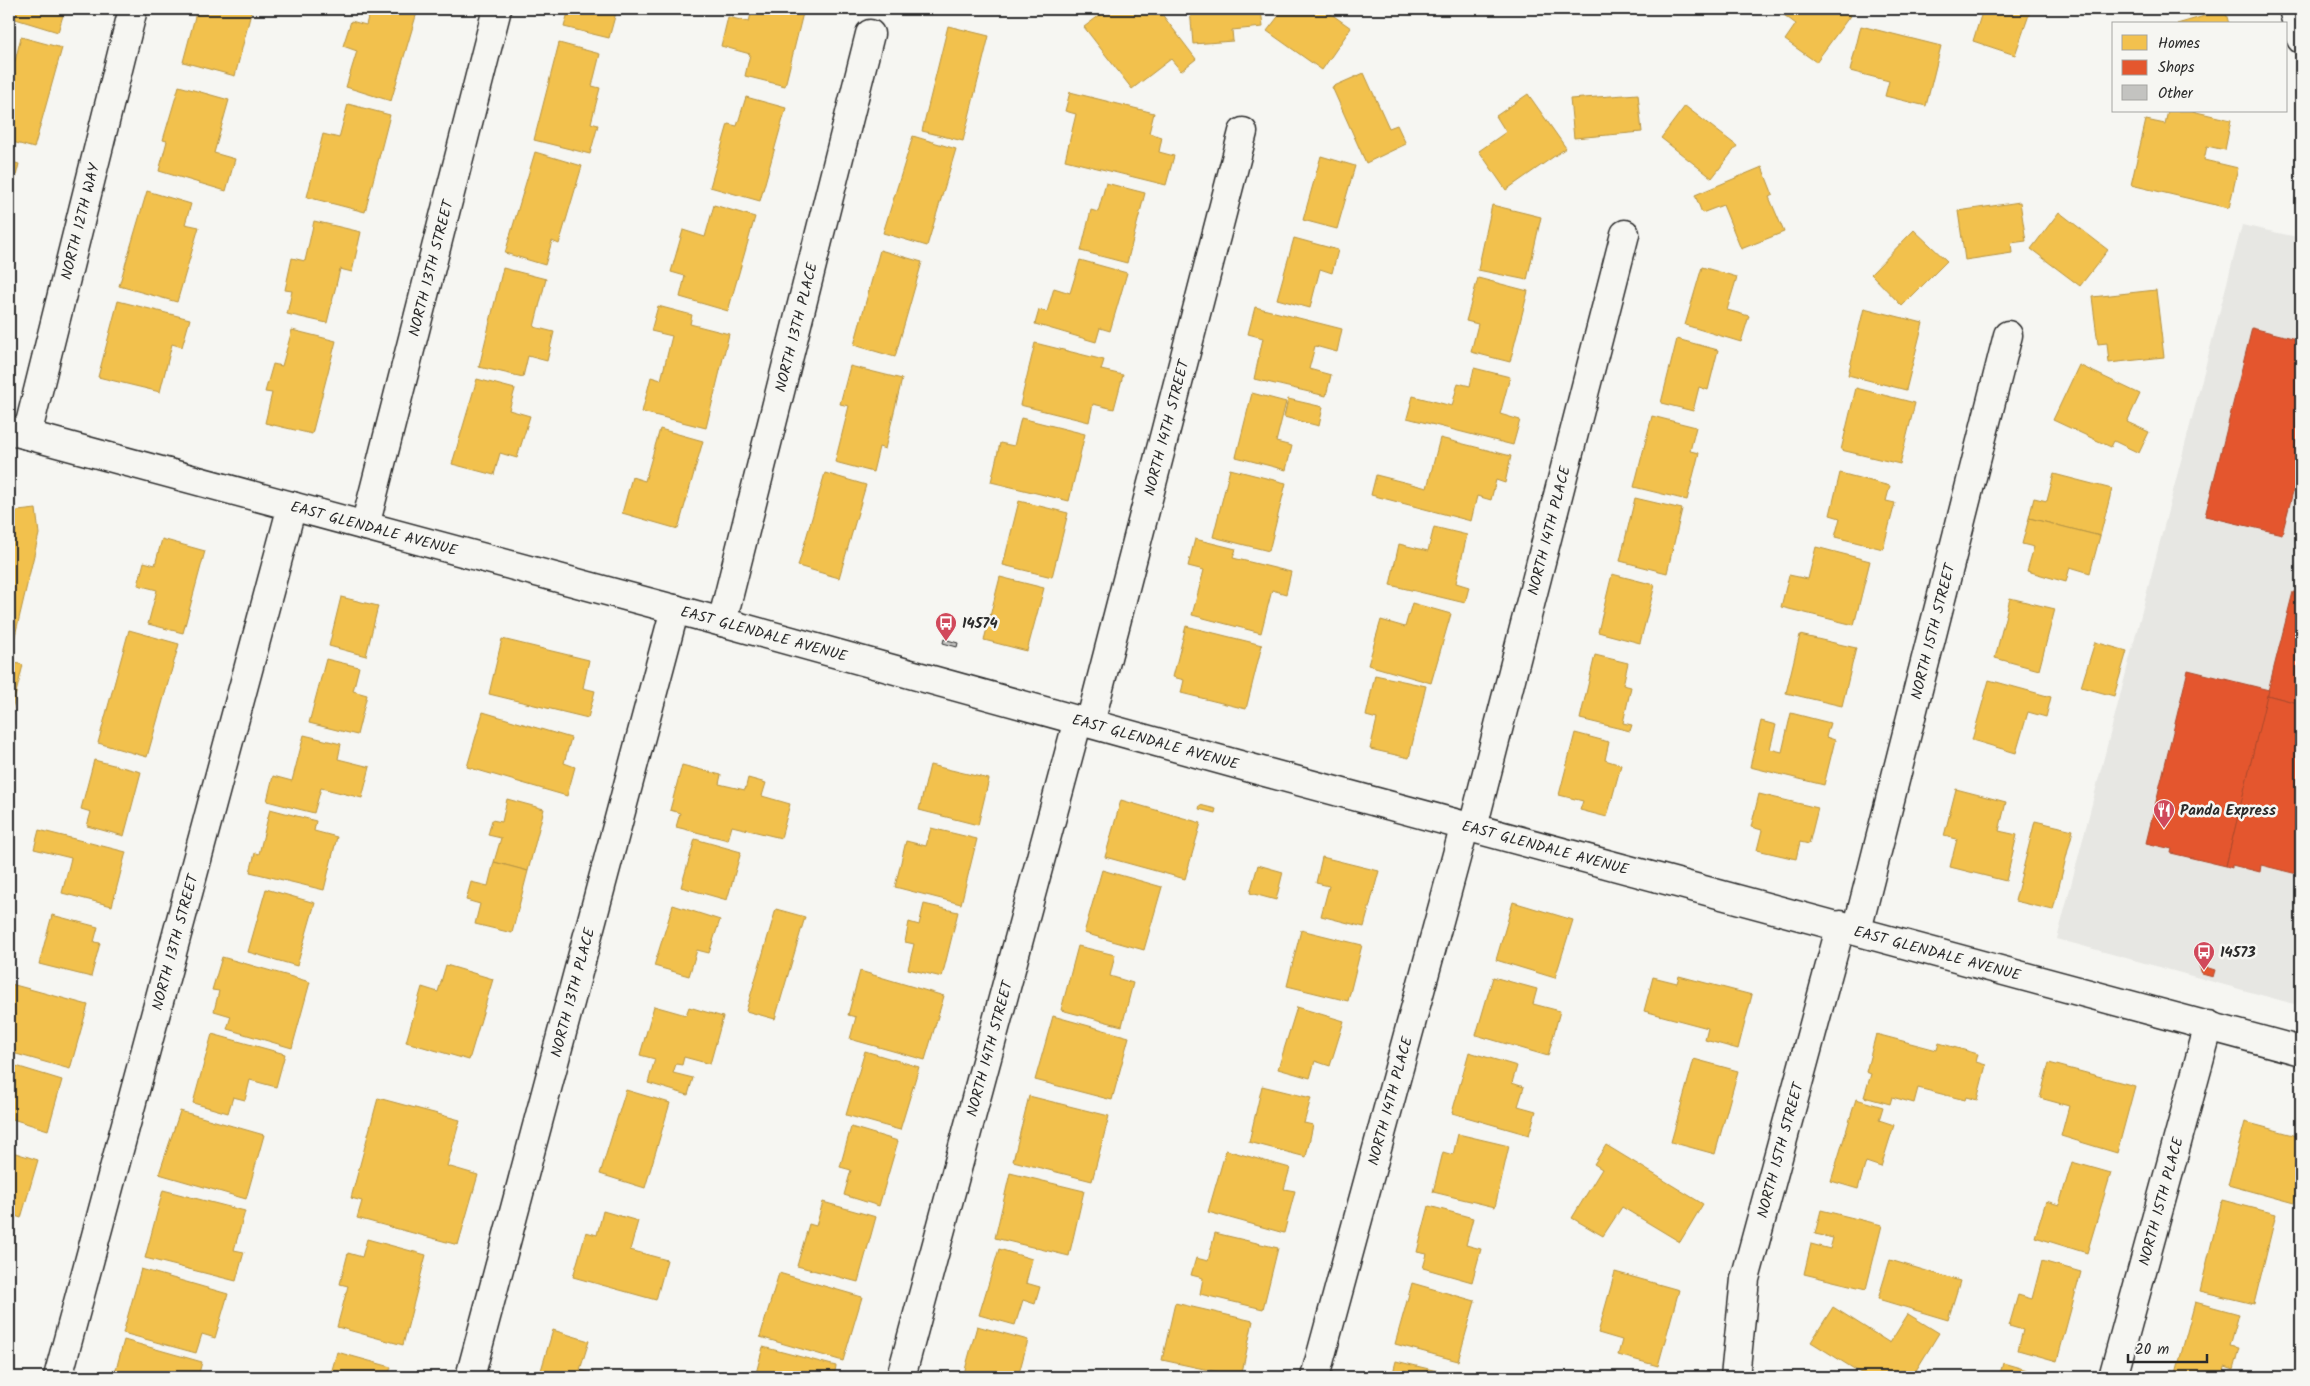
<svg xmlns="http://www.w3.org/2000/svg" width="2310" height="1386" viewBox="0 0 2310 1386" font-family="Kalam,sans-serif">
<rect width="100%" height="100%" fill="#f6f6f2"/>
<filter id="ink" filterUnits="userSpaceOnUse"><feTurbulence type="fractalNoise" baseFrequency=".02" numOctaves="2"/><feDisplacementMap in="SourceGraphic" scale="10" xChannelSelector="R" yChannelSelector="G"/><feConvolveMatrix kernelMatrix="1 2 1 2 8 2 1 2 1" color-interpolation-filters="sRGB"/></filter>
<g filter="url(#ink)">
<!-- built -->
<path fill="#e7e7e3" d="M2242,225L2301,238V1006L2057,939Z"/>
<!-- homes -->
<g fill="#f2c14e" stroke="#b69444">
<path d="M11,9H65L58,32L9,17Z"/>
<path d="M197,9H252L235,76L183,62Z"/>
<path d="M370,9H418L391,101L346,87L357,51L343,46L351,21L366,25Z"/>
<path d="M569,9H617L609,38L564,27Z"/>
<path d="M752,9H804L785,86L745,76L750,54L721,46L728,17L749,22Z"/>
<path d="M1108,9H1158L1196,59L1181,71L1171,59L1132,89L1084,27Z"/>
<path d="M1190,9H1261L1263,27L1232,30L1233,41L1193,44Z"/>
<path d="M1284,9H1324L1351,28L1322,70L1267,31Z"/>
<path d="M1776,9H1855L1816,62L1785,40L1796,24Z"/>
<path d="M1983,9H2031L2015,55L1973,41Z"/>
<path d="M2131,9H2167L2132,13Z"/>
<path d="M2225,10L2229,24H2177Z"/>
<path d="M948,26L989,36L963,141L922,131Z"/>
<path d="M1861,26L1941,46L1926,106L1885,96L1889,81L1850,71Z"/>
<path d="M21,37L62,48L34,148L9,141V59L15,61Z"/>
<path d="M559,43L600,54L592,86L600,88L591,123L598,125L590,154L534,140Z"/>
<path d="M1364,73L1389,128L1397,125L1406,144L1366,163L1332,87Z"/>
<path d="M179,86L229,100L214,153L235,159L226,191L159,171L167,141L163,140Z"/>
<path d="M1070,92L1154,113L1149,133L1162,137L1159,152L1174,156L1166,185L1065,160L1076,114L1065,111Z"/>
<path d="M1528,94L1566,148L1506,190L1479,151L1506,132L1496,116Z"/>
<path d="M1638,94L1642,132L1574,138L1570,99Z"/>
<path d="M746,97L786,108L760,201L710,187L728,124L737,126Z"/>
<path d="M348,104L390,115L365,212L307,197L323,134L339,138Z"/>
<path d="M1685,106L1737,146L1712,178L1661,138Z"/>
<path d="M2168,111H2192L2231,120L2225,150L2207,146L2204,160L2238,168L2229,208L2131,185L2146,120L2165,124Z"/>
<path d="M913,136L956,149L927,246L883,233Z"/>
<path d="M535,152L582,166L559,244L552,241L545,265L505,253Z"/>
<path d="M1321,156L1355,166L1337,229L1303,220Z"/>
<path d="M9,161L19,164L9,204Z"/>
<path d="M1762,167L1773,195L1769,197L1784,232L1741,249L1723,205L1702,213L1695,195Z"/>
<path d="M1106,183L1145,193L1127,263L1081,251L1091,210L1098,212Z"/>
<path d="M147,191L191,204L185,224L199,227L177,302L119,286Z"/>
<path d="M2020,202L2026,241L2011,243L2012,253L1965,260L1958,211Z"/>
<path d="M714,205L755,217L728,311L680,297L685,276L671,272L683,230L705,237Z"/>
<path d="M1492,205L1541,217L1527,280L1478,270Z"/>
<path d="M2059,212L2108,250L2080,286L2031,249Z"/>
<path d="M314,221L361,232L352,272L340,269L327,323L287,314L292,291L285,290L292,258L305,261Z"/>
<path d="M1914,230L1947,261L1902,306L1871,274Z"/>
<path d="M1294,238L1338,250L1332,273L1320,269L1310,308L1277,299Z"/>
<path d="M880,250L922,262L895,357L854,345Z"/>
<path d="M1080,260L1127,273L1110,331L1100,328L1096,342L1035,324L1039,310L1047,312L1054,288L1070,293Z"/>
<path d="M1702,267L1737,277L1727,310L1749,316L1741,342L1685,325Z"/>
<path d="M503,268L546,279L534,327L554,332L547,361L528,356L523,377L479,367Z"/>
<path d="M1478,278L1528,291L1510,362L1471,352L1478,324L1466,321Z"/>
<path d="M2156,290L2164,357L2109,363L2107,343L2098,344L2092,297Z"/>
<path d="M118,301L190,319L182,347L172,344L160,392L98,377Z"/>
<path d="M658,306L692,315L690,324L729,334L706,428L642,412L651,377L661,380L672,336L651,331Z"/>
<path d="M1255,307L1342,329L1337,352L1315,346L1309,369L1331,375L1326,396L1254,379L1263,338L1248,334Z"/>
<path d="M1864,308L1923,323L1906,390L1848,375Z"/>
<path d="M292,330L336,341L312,434L265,423L272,393L265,392L273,364L282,366Z"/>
<path d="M1677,339L1718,350L1708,390L1699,387L1693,411L1661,403Z"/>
<path d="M1035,343L1104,360L1101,370L1123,375L1114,409L1093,404L1089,422L1020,405Z"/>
<path d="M2079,365L2140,394L2127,422L2149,432L2139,453L2114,441L2111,447L2053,420Z"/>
<path d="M850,366L902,379L885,449L879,447L873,472L835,462L849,406L840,404Z"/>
<path d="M1474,368L1510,377L1500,414L1520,420L1513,445L1407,418L1413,396L1452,406L1458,383L1470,386Z"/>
<path d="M477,379L515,389L509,410L530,416L517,458L500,453L494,475L452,464Z"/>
<path d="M1856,388L1915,403L1900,464L1841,450Z"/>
<path d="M1252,393L1286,402L1276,442L1292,446L1286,470L1236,457Z"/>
<path d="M1288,399L1323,407L1319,426L1284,417Z"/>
<path d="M1652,416L1696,427L1690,451L1699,453L1687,500L1634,487Z"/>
<path d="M1021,418L1085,434L1069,501L991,482L1000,443L1014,446Z"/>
<path d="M660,429L703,441L678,529L622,513L632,477L645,481Z"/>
<path d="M1440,438L1511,456L1505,483L1496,480L1491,500L1477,496L1471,521L1371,495L1376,475L1427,488Z"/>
<path d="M1230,469L1286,483L1269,551L1213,537Z"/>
<path d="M825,473L866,485L839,578L798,566Z"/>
<path d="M1840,473L1890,486L1886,501L1895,503L1883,549L1835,537L1840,518L1830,515Z"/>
<path d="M2054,474L2112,489L2100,536L2029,518L2034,498L2047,501Z"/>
<path d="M1635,498L1682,509L1667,573L1620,561Z"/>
<path d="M1019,501L1068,513L1052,577L1003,565Z"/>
<path d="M36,509L39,534L14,640L9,639V512Z"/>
<path d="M2029,518L2100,536L2090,573L2070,567L2066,582L2027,571L2034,547L2022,544Z"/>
<path d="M1434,527L1467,535L1456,583L1469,587L1465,603L1390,585L1399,544L1428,551Z"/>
<path d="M162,539L205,551L183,633L148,624L157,590L138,585L144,562L155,565Z"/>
<path d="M1195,539L1236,549L1233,558L1291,572L1286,594L1272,590L1261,633L1192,615L1204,570L1188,566Z"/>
<path d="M1816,547L1870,561L1854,625L1781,607L1789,575L1808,579Z"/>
<path d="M1612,574L1655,585L1640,643L1598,632Z"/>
<path d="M1000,577L1044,588L1027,651L984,640Z"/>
<path d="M341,597L378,606L366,656L329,646Z"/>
<path d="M2010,598L2055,609L2039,670L1995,658Z"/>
<path d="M1412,603L1451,614L1431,683L1368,665L1381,620L1405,627Z"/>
<path d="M1186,626L1262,645L1246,709L1181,693L1184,680L1173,677Z"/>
<path d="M129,630L179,644L147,757L98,743Z"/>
<path d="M1800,635L1856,648L1842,706L1786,693Z"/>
<path d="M502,639L589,660L583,688L595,691L588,718L489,694Z"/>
<path d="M2095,642L2127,651L2114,696L2081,687Z"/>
<path d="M1595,655L1628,663L1623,685L1631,687L1623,723L1632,725L1630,731L1580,719Z"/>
<path d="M326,659L359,667L353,691L367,695L357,735L309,723Z"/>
<path d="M9,661L23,665L10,717H9Z"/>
<path d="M1375,675L1426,686L1409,758L1370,749L1377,719L1366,716Z"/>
<path d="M1989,680L2051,697L2046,717L2028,712L2016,753L1972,740Z"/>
<path d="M483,712L571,738L564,763L575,767L567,796L467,767Z"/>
<path d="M1791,713L1830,723L1826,737L1835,740L1824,785L1750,767L1761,721L1776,725L1770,749L1782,752Z"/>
<path d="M1575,733L1609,742L1605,760L1621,765L1607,817L1580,810L1583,801L1559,795Z"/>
<path d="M304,735L341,744L338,759L370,767L362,798L321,788L314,813L267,801L273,776L292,781Z"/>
<path d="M94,760L141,772L124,836L87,826L91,812L81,809Z"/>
<path d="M682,765L721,775L719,784L745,790L748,778L766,783L762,796L790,804L781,838L732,826L728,840L676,827L680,813L670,810Z"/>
<path d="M930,765L989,779L978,825L919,810Z"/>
<path d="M1956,789L2006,802L1999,831L2017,835L2006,881L1950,867L1957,839L1944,836Z"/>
<path d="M1759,794L1818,808L1809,844L1800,842L1796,859L1757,850L1762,830L1751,827Z"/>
<path d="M507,799L544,809L528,871L494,862L501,838L488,835L492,820L502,822Z"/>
<path d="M1121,800L1201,823L1185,879L1105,857Z"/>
<path d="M1200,805L1216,809L1215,813L1199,809Z"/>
<path d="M270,809L316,821L314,831L337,837L324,890L250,872L255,853L259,854Z"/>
<path d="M2035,821L2073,830L2053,910L2015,901Z"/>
<path d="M931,828L977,839L961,904L895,887L906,841L926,846Z"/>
<path d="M39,830L126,852L112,906L62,893L71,858L34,849Z"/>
<path d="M695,839L741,852L727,900L681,887Z"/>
<path d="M1322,857L1379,871L1364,927L1321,916L1329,886L1316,883Z"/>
<path d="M494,862L528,871L512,933L475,924L480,904L466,900L471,882L488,886Z"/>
<path d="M1258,865L1283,872L1276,900L1250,893Z"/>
<path d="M1102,870L1162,887L1144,950L1084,933Z"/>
<path d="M266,889L315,903L297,966L248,952Z"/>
<path d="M1513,902L1573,920L1555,978L1496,960Z"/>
<path d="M924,904L958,912L942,977L908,969L914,944L905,942L909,922L919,925Z"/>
<path d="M673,905L720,920L709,953L697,950L689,976L654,966Z"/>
<path d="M776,909L805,917L775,1019L746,1011Z"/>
<path d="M52,915L98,927L94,942L100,943L91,977L39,964Z"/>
<path d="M1301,930L1362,945L1348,1001L1287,986Z"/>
<path d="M1078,946L1115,955L1110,976L1133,983L1122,1026L1061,1010Z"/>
<path d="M222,957L310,982L292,1048L227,1029L231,1016L214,1011L219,991L212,990Z"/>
<path d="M446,965L493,979L469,1060L406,1042L422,987L438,992Z"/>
<path d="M860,971L944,996L925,1060L850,1039L856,1017L848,1015Z"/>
<path d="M1679,976L1752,995L1738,1049L1705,1040L1708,1028L1644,1011L1653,977L1677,983Z"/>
<path d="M1493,977L1537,989L1533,1004L1560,1011L1548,1056L1476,1035Z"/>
<path d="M11,984L88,1005L70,1069L9,1052V992Z"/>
<path d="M654,1006L686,1015L689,1007L723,1017L710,1064L684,1057L682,1065L676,1064L673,1073L693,1078L688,1095L648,1083L655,1059L640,1055Z"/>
<path d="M1297,1007L1344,1021L1330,1066L1315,1061L1310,1078L1278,1069Z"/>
<path d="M1053,1016L1129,1037L1112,1100L1035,1080Z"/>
<path d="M212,1034L285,1054L276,1087L250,1080L245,1100L233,1097L228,1113L193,1103Z"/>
<path d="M1876,1034L1937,1050L1939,1043L1978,1054L1976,1062L1986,1065L1977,1100L1966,1097L1965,1100L1918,1088L1914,1103L1892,1097L1890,1104L1864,1097L1871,1074L1866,1072Z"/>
<path d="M865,1051L919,1067L900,1130L846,1115Z"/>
<path d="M1469,1052L1517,1066L1512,1083L1524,1087L1518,1106L1536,1111L1529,1135L1452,1113Z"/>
<path d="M1694,1059L1738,1071L1715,1154L1671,1142Z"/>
<path d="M2049,1063L2135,1086L2117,1153L2061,1136L2069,1106L2040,1098Z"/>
<path d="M16,1066L62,1080L48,1130L9,1118V1090Z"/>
<path d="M1262,1086L1311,1098L1304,1123L1313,1125L1306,1157L1249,1142Z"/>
<path d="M626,1090L670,1103L645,1188L600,1174Z"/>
<path d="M1029,1096L1109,1116L1092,1181L1013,1161Z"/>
<path d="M378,1098L460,1120L447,1166L478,1175L458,1245L357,1218L362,1201L351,1198Z"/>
<path d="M1856,1099L1883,1107L1879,1120L1894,1125L1881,1167L1866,1162L1858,1189L1831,1181Z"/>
<path d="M180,1111L264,1135L246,1199L159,1174Z"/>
<path d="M2245,1122L2301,1137V1177L2294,1203L2228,1185Z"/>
<path d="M851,1127L898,1141L879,1206L844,1195L851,1170L840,1167Z"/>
<path d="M1458,1134L1509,1146L1495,1207L1433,1192L1443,1152L1453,1155Z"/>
<path d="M1606,1145L1703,1204L1680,1242L1622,1207L1603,1236L1572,1218L1602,1169L1594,1164Z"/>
<path d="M1226,1150L1290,1168L1284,1189L1295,1191L1284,1233L1208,1212Z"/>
<path d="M9,1151L38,1160L21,1218L9,1214Z"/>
<path d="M2072,1162L2111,1173L2087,1253L2035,1237L2046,1201L2059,1205Z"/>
<path d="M1010,1173L1084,1191L1069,1256L995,1238Z"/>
<path d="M163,1190L245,1211L234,1250L244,1252L236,1281L145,1258Z"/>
<path d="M2222,1200L2276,1214L2254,1304L2200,1291Z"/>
<path d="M823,1202L876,1217L858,1282L797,1266L809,1224L816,1226Z"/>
<path d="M1429,1206L1473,1218L1466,1245L1481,1249L1472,1282L1423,1268L1427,1254L1417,1252Z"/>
<path d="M1821,1210L1882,1225L1866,1289L1804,1274L1811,1244L1830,1249L1833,1238L1815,1234Z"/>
<path d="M603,1211L638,1221L630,1250L667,1260L656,1300L573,1277L586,1232L597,1235Z"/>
<path d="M9,1227L14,1229L9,1251Z"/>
<path d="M1215,1233L1278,1248L1263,1309L1200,1294L1203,1278L1191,1275L1196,1258L1208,1261Z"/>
<path d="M367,1239L426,1255L403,1345L337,1327L348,1286L340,1284L348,1253L362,1257Z"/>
<path d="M999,1249L1032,1259L1026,1283L1040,1287L1035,1304L1023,1300L1015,1325L979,1315Z"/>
<path d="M1890,1260L1960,1281L1948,1320L1878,1299Z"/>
<path d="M2042,1261L2081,1272L2057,1361L2018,1350L2023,1330L2009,1326L2018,1295L2032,1299Z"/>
<path d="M141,1269L228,1294L215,1338L202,1334L196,1353L123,1333Z"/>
<path d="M1615,1272L1679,1290L1658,1366L1618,1355L1622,1340L1598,1333Z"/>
<path d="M779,1273L862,1297L843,1361L760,1337Z"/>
<path d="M1412,1283L1475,1301L1458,1361L1395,1344Z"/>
<path d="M2195,1302L2239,1314L2230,1346L2240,1348L2234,1370L2225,1367L2223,1377H2175Z"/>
<path d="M1175,1303L1253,1321L1241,1377L1162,1360Z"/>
<path d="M1833,1307L1890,1343L1908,1314L1939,1333L1912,1377H1862L1864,1375L1811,1342Z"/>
<path d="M977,1326L1028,1340L1018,1377H963Z"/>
<path d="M553,1330L589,1341L580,1370L605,1377H539Z"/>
<path d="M124,1340L202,1362L198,1377H114Z"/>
<path d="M763,1347L836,1366L834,1377H755Z"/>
<path d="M337,1352L391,1367L388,1377H330Z"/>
<path d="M1396,1361L1437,1371L1435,1377H1392Z"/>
<path d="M2003,1363L2051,1377H1999Z"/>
</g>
<!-- shops -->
<g fill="#e4572e" stroke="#ac4a2d">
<path d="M2252,328L2301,340V471L2298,485L2295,484L2282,534L2205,516Z"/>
<path d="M2293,592L2301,594V704L2267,695Z"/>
<path d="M2188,670L2269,690L2226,866L2171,853L2172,849L2146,843Z"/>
<path d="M2267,695L2301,704V875L2261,865L2260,872L2232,865V868L2226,866Z"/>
<path d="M2199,965L2215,970L2213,977L2202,974Z"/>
</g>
<!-- building -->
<path fill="#c3c3c0" stroke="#2b2b2b" d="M944,639L958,643L957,647L943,643Z"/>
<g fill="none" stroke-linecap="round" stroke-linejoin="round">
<!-- minor casing -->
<g stroke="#2b2b2b" stroke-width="31">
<g id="minor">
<path d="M2293,9L2301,39"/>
<path id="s1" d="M27,435L133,9"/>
<path id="s2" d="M365,526L497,9"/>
<path id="s3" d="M722,622L870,34"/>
<path id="s4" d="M1090,723L1243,132"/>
<path id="s5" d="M1473,827L1625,234"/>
<path id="s6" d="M1857,930L2008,335"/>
<path id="s7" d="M58,1377L292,506"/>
<path id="s8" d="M470,1377L675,609"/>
<path id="s9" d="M901,1377L1078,720"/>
<path id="s10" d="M1315,1377L1465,825"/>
<path id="s11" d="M1735,1377L1745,1279L1841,925"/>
<path id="s12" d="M2113,1377L2209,1025"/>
</g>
</g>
<!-- major casing -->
<g stroke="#2b2b2b" stroke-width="31">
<g id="major">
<path id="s13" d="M9,430L722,622L1265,772L2301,1051"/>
</g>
</g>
<!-- minor -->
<use href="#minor" stroke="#f6f6f2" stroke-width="28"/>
<!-- major -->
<use href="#major" stroke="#f6f6f2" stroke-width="28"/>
</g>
</g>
<!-- icons -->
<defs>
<g id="bus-pin" transform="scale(1.125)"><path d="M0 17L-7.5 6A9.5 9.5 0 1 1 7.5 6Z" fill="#d1495b" stroke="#f6f6f2"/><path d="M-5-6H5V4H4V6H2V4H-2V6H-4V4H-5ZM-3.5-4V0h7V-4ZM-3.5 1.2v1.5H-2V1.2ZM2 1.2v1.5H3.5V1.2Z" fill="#fff"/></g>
<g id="restaurant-pin" transform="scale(1.125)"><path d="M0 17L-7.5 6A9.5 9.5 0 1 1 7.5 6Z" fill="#d1495b" stroke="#f6f6f2"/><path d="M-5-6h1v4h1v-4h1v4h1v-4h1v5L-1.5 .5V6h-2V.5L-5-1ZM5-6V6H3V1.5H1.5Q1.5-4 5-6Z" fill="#fff"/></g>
</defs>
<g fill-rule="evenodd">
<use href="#bus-pin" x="946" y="623"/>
<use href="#restaurant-pin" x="2164" y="810"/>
<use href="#bus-pin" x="2204" y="952"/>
</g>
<g text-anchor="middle" stroke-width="5" stroke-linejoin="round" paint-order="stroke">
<!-- street labels -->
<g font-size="15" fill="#2b2b2b" stroke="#f6f6f2">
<text dy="5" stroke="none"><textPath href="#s1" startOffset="220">NORTH 12TH WAY</textPath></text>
<text dy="5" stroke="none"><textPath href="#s2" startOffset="266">NORTH 13TH STREET</textPath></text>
<text dy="5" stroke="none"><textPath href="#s3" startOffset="304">NORTH 13TH PLACE</textPath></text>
<text dy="5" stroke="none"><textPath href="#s4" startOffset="305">NORTH 14TH STREET</textPath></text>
<text dy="5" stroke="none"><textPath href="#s13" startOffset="378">EAST GLENDALE AVENUE</textPath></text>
<text dy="5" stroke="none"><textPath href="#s5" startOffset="306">NORTH 14TH PLACE</textPath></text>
<text dy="5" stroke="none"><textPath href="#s6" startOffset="308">NORTH 15TH STREET</textPath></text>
<text dy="5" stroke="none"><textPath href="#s13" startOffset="782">EAST GLENDALE AVENUE</textPath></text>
<text dy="5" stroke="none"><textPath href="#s13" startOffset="1188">EAST GLENDALE AVENUE</textPath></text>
<text dy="5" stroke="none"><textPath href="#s13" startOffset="1592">EAST GLENDALE AVENUE</textPath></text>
<text dy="5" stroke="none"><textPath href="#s7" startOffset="450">NORTH 13TH STREET</textPath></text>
<text dy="5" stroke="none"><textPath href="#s13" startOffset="1998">EAST GLENDALE AVENUE</textPath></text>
<text dy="5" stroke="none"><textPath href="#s8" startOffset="398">NORTH 13TH PLACE</textPath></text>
<text dy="5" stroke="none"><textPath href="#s9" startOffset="340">NORTH 14TH STREET</textPath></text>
<text dy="5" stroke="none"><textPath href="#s10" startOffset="286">NORTH 14TH PLACE</textPath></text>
<text dy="5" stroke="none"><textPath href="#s11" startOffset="232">NORTH 15TH STREET</textPath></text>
<text dy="5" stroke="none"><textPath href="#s12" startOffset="182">NORTH 15TH PLACE</textPath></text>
</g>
<!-- poi labels -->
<g font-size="15" font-weight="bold" fill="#2b2b2b" stroke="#f6f6f2" text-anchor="start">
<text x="962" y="628">14574</text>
<text x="2180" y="815">Panda Express</text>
<text x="2220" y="957">14573</text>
</g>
</g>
<!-- margin -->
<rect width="2310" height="1386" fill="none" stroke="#f6f6f2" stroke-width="30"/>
<rect x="15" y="15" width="2280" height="1356" fill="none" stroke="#2b2b2b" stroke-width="2" filter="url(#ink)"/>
<!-- legend -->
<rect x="2112" y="22" width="175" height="90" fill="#f6f6f2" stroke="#a5a5a2"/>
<rect x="2122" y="35" width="25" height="15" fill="#f2c14e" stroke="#a5a5a2"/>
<text x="2158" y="48" font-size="15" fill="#2b2b2b">Homes</text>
<rect x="2122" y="60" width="25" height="15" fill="#e4572e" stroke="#a5a5a2"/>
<text x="2158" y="72" font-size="15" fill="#2b2b2b">Shops</text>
<rect x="2122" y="85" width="25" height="15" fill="#c3c3c0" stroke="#a5a5a2"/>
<text x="2158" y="98" font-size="15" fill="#2b2b2b">Other</text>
<!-- scale -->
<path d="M2128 1354v8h79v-8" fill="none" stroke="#2b2b2b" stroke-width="2.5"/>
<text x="2135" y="1354" font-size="15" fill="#2b2b2b" stroke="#f6f6f2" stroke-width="4" paint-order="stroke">20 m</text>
</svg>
